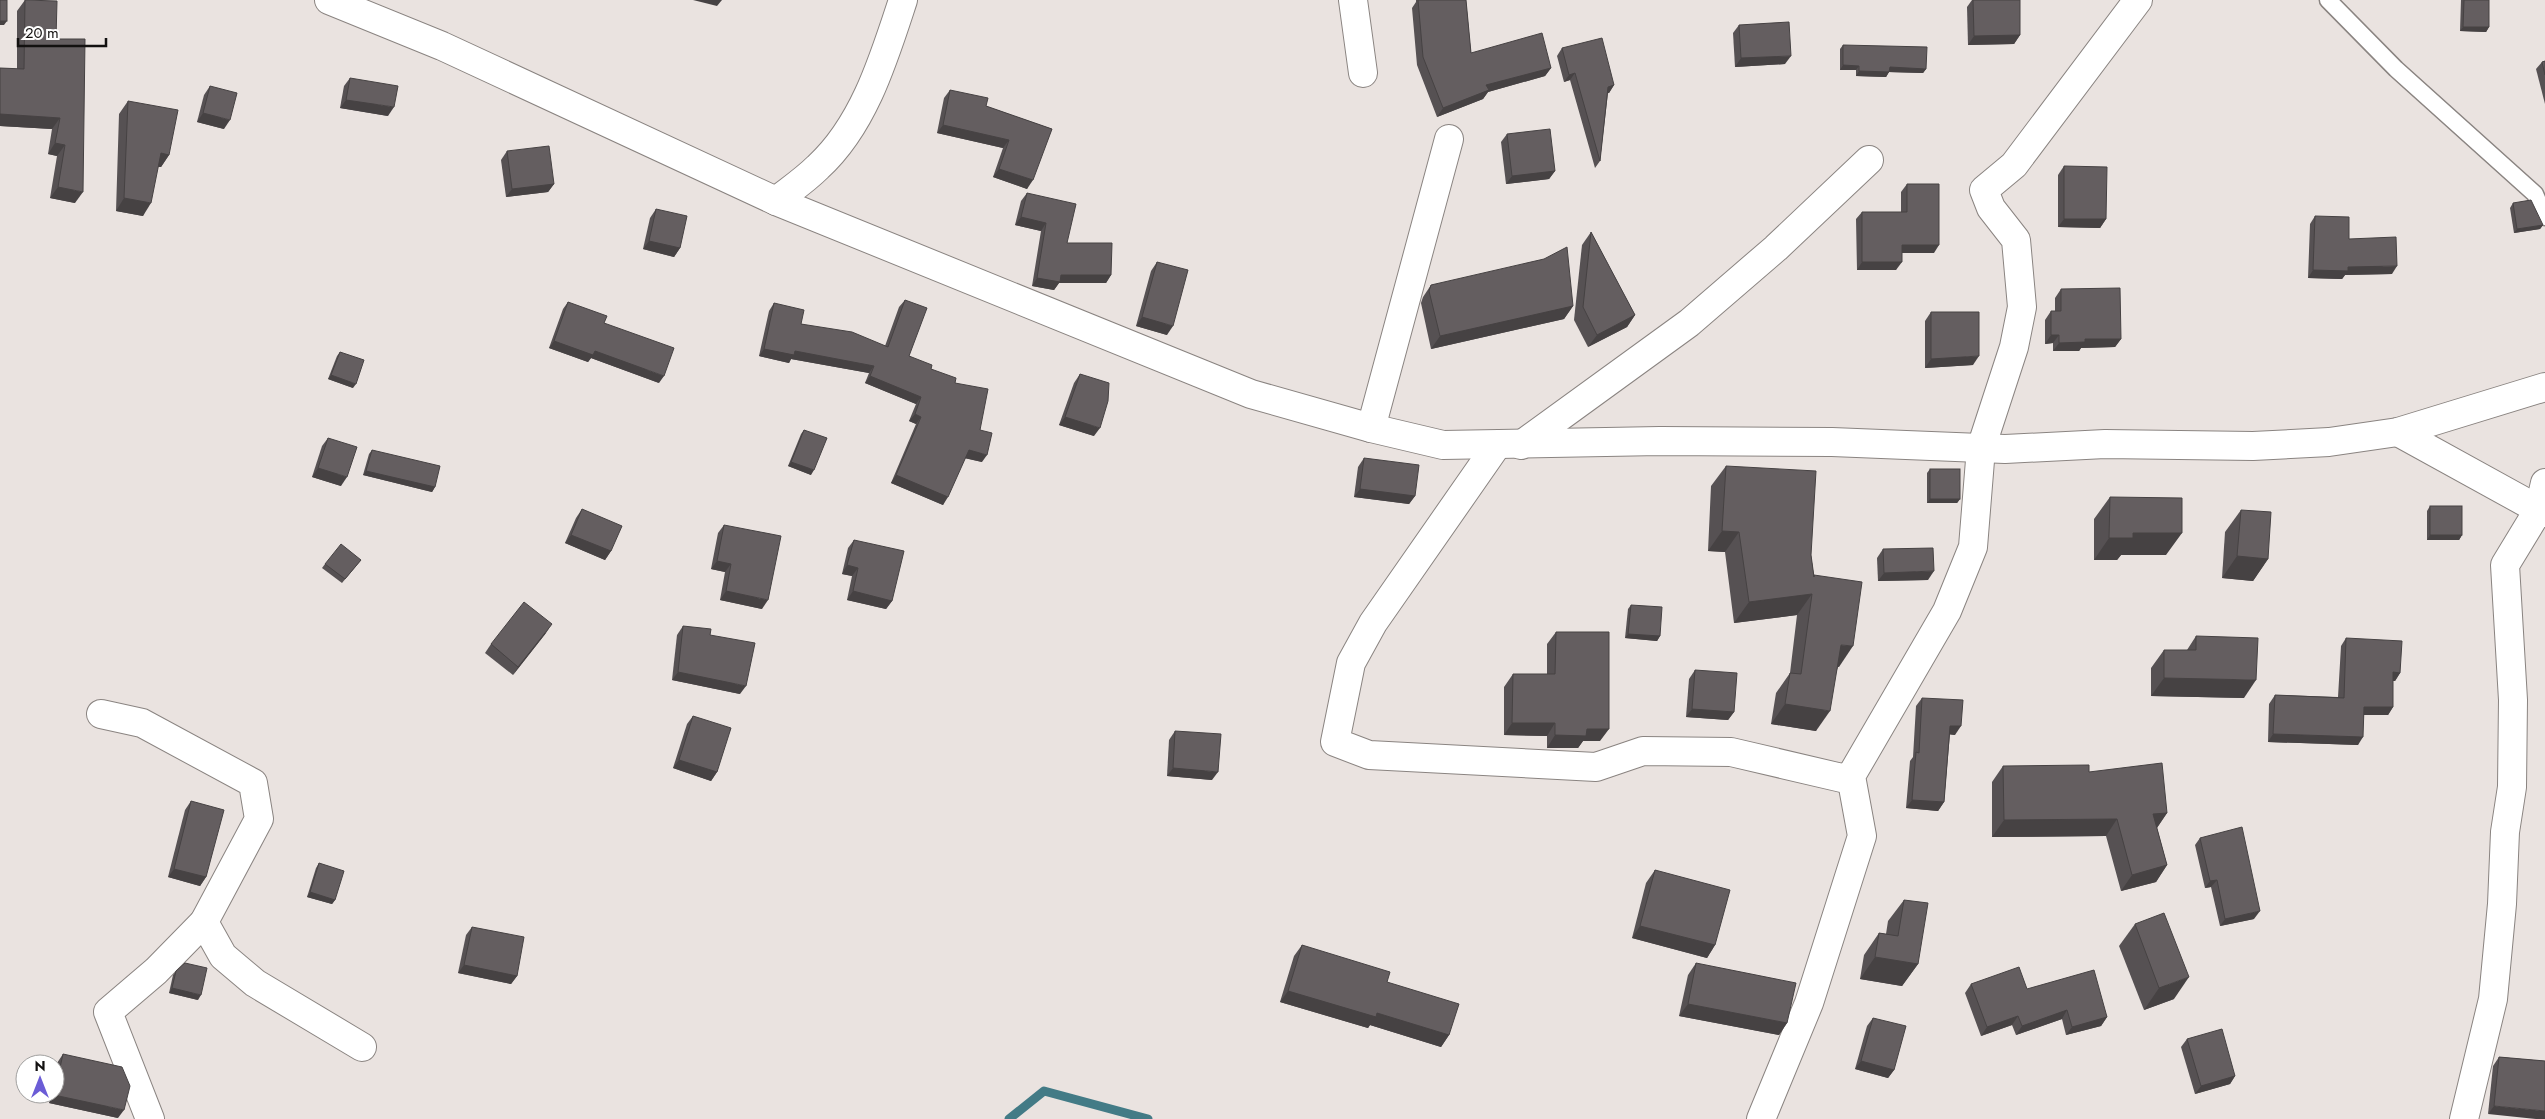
<svg xmlns="http://www.w3.org/2000/svg" width="2545" height="1119" viewBox="0 0 2545 1119" font-family="Jost,sans-serif">
<rect width="100%" height="100%" fill="#eae3e0"/>
<g fill="none" stroke-linecap="round" stroke-linejoin="round">
<!-- stream -->
<path stroke="#437b86" stroke-width="9" d="M1009,1119L1044,1091L1148,1119"/>
<!-- service casing -->
<g stroke="#8a8481" stroke-width="19">
<path id="service" d="M2328,0L2396,69L2535,194L2545,217"/>
</g>
<!-- minor casing -->
<g stroke="#8a8481" stroke-width="30">
<g id="minor">
<path d="M329,0L442,46L776,201L1251,394L1371,428L1443,445L1660,441L1832,442L2005,449L2105,444L2253,446L2329,442L2398,432L2545,387"/>
<path d="M1353,0L1363,73"/>
<path d="M776,201C790,190 805,180 818,167C864,125 884,58 903,0"/>
<path d="M1371,428L1449,139"/>
<path d="M2398,432L2545,513"/>
<path d="M1497,445L1373,623L1351,663L1335,742L1369,755L1596,767L1643,751L1731,752L1842,778L1851,776"/>
<path d="M1521,445L1689,323L1776,248L1869,160"/>
<path d="M101,714L142,723L253,783L259,819L204,922L223,956L255,983L362,1047"/>
<path d="M150,1119L108,1012L156,971L204,922"/>
<path d="M1761,1119L1809,1003L1862,836L1851,776L1947,611L1973,547L1981,448L2014,347L2022,307L2016,240L1991,208L1984,190L2014,165L2138,0"/>
<path d="M2464,1119L2493,999L2502,904L2505,832L2512,787L2513,700L2505,565L2539,509L2545,483"/>
</g>
</g>
<!-- service -->
<use href="#service" stroke="#fff" stroke-width="16"/>
<!-- minor -->
<use href="#minor" stroke="#fff" stroke-width="28"/>
</g>
<!-- wall -->
<g fill="#565153">
<path d="M25,0L56,39L75,203L50,198L57,156L48,154L52,129L0,126V68L17,69V11Z"/>
<path d="M1416,0H1466L1471,53L1551,68L1545,76L1488,92L1483,99L1437,117L1417,65L1412,8L1416,2Z"/>
<path d="M1972,0H2020V35L2014,44L1968,45L1967,7Z"/>
<path d="M2461,0H2489V27L2486,32L2460,31Z"/>
<path d="M1739,25L1785,64L1735,67L1733,33Z"/>
<path d="M1843,45L1926,69L1923,73L1889,72L1886,77L1856,76V70H1840V49Z"/>
<path d="M1562,48L1614,85L1609,93H1608L1600,161L1595,168L1570,80L1564,82L1557,56Z"/>
<path d="M2545,61V104L2536,69L2542,62Z"/>
<path d="M350,78L388,116L340,108L344,86Z"/>
<path d="M210,86L224,129L197,122L204,95Z"/>
<path d="M950,90L986,106L1052,129L1027,189L993,177L1003,148L937,133L944,98Z"/>
<path d="M128,101L169,155L161,167H158L143,216L116,211L119,114Z"/>
<path d="M1507,134L1555,171L1549,179L1506,184L1501,142Z"/>
<path d="M507,151L554,184L548,192L506,197L501,160Z"/>
<path d="M2064,166L2106,219L2100,228L2058,227V175Z"/>
<path d="M1907,184L1934,253H1902L1896,270H1857L1856,219L1862,212H1901V192Z"/>
<path d="M1027,193L1067,243L1111,275L1106,283H1059L1054,290L1032,286L1041,231L1015,225L1021,201Z"/>
<path d="M2513,203L2543,225L2540,229L2514,233L2510,208Z"/>
<path d="M656,209L680,248L674,257L643,249L650,218Z"/>
<path d="M2315,216L2349,239L2392,274L2345,275L2342,279L2308,278L2310,224Z"/>
<path d="M1591,232L1635,315L1627,327L1588,347L1574,320L1582,245Z"/>
<path d="M1157,262L1167,335L1136,326L1151,271Z"/>
<path d="M1431,285L1573,306L1564,319L1431,349L1421,303L1423,297Z"/>
<path d="M2061,289L2121,339L2115,347L2081,348L2079,351H2053V343L2045,344V320L2051,311H2055V298Z"/>
<path d="M905,300L909,356L955,383L980,430L982,462L965,458L943,505L891,483L916,424L909,421L916,404L865,383L869,373L791,359L789,363L759,356L769,311L774,303L801,324L885,346L899,307Z"/>
<path d="M568,302L604,323L659,383L591,358L588,362L549,348L563,309Z"/>
<path d="M1931,312L1973,365L1925,368V321Z"/>
<path d="M340,352L353,388L328,379L337,356Z"/>
<path d="M1080,374L1094,436L1059,425L1074,383Z"/>
<path d="M804,430L811,475L788,466L801,434Z"/>
<path d="M328,438L341,486L312,477L322,446Z"/>
<path d="M372,450L435,487L432,492L363,475L369,454Z"/>
<path d="M1364,458L1415,496L1409,504L1354,497L1358,467Z"/>
<path d="M1726,466L1811,555L1814,576L1839,667H1838L1816,731L1771,724L1776,693L1790,673L1797,615L1734,623L1725,552L1708,551L1711,486Z"/>
<path d="M1930,469L1960,499L1957,503H1927V473Z"/>
<path d="M2110,497L2166,555H2121L2117,560H2094V519Z"/>
<path d="M2430,506L2462,535L2459,540H2427V511Z"/>
<path d="M582,509L611,551L605,560L565,543L576,518Z"/>
<path d="M2241,510L2268,559L2253,581L2222,578L2225,532Z"/>
<path d="M724,525L762,609L720,600L725,572L711,569L718,533Z"/>
<path d="M854,540L892,601L886,609L847,600L852,576L842,574L848,548Z"/>
<path d="M1883,549L1928,580L1878,581L1877,558Z"/>
<path d="M361,560L342,583L322,568L325,564Z"/>
<path d="M1631,605L1660,636L1657,641L1625,638L1628,609Z"/>
<path d="M683,626L710,635L740,694L672,680L677,635Z"/>
<path d="M1556,632L1600,741H1583L1578,748H1547V736L1504,735V687L1513,674H1547V644Z"/>
<path d="M546,633L513,675L485,653L491,644Z"/>
<path d="M2196,636L2244,698L2151,696V668L2164,650H2187Z"/>
<path d="M2346,638L2400,673L2395,681H2393V707L2388,715H2364L2358,745L2268,742L2269,704L2275,695L2338,697L2341,646Z"/>
<path d="M1695,670L1734,712L1728,720L1686,717L1689,679Z"/>
<path d="M1922,698L1955,735L1950,734L1944,802L1938,811L1906,808L1910,761L1913,757L1916,706Z"/>
<path d="M693,716L717,772L711,781L673,768L687,724Z"/>
<path d="M1175,731L1212,780L1167,776L1169,740Z"/>
<path d="M2003,766L2167,813L2157,828L2167,865L2156,882L2121,891L2106,836L1992,837V782Z"/>
<path d="M191,801L206,877L200,886L168,877L185,810Z"/>
<path d="M2200,838L2254,919L2220,926L2211,887L2205,888L2195,845Z"/>
<path d="M319,863L335,900L332,904L307,897L316,868Z"/>
<path d="M1655,870L1715,945L1707,958L1632,938L1646,883Z"/>
<path d="M1904,900L1918,964L1902,986L1860,979L1864,955L1879,933L1886,934L1888,921Z"/>
<path d="M2135,924L2174,999L2144,1010L2119,946Z"/>
<path d="M472,927L517,976L511,984L458,973L466,935Z"/>
<path d="M1302,945L1449,1035L1441,1047L1370,1025L1368,1028L1280,1002L1294,956Z"/>
<path d="M1696,963L1787,1023L1779,1035L1679,1016L1688,975Z"/>
<path d="M176,971L198,1000L169,993L173,975Z"/>
<path d="M1971,984L2027,989L2107,1017L2101,1026L2066,1035L2062,1019L2016,1035L2012,1025L1981,1036L1965,993Z"/>
<path d="M1873,1018L1894,1070L1888,1078L1855,1069L1867,1026Z"/>
<path d="M2187,1039L2235,1076L2230,1084L2195,1094L2181,1047Z"/>
<path d="M63,1054L118,1118L49,1103L51,1094H55V1074L57,1063Z"/>
<path d="M2499,1057L2545,1061L2488,1114L2493,1066Z"/>
</g>
<!-- shaded-wall -->
<g fill="#464243">
<path d="M693,0H722L717,6Z"/>
<path d="M0,21H7L4,25H0Z"/>
<path d="M2463,27H2489L2486,32L2460,31Z"/>
<path d="M2020,35L2014,44L1968,45L1974,36Z"/>
<path d="M1791,56L1785,64L1735,67L1741,58Z"/>
<path d="M1843,65L1859,66L1856,70H1840Z"/>
<path d="M1890,67L1926,69L1923,73L1887,72Z"/>
<path d="M1551,68L1545,76L1488,92L1483,99L1437,117L1443,108L1486,85Z"/>
<path d="M1859,71L1889,72L1886,77L1856,76Z"/>
<path d="M1575,73L1570,80L1564,82L1569,75Z"/>
<path d="M1614,85L1609,93L1603,94L1608,87Z"/>
<path d="M346,100L394,107L388,116L340,108Z"/>
<path d="M203,113L230,120L224,129L197,122Z"/>
<path d="M0,114L60,118L52,129L0,126Z"/>
<path d="M943,125L1009,140L1003,148L937,133Z"/>
<path d="M55,143L65,145L57,156L48,154Z"/>
<path d="M161,153L169,155L161,167L152,166Z"/>
<path d="M999,169L1033,180L1027,189L993,177Z"/>
<path d="M1555,171L1549,179L1506,184L1512,176Z"/>
<path d="M554,184L548,192L506,197L512,189Z"/>
<path d="M58,187L83,192L75,203L50,198Z"/>
<path d="M124,198L151,203L143,216L116,211Z"/>
<path d="M1021,217L1046,223L1041,231L1015,225Z"/>
<path d="M2064,219H2106L2100,228L2058,227Z"/>
<path d="M2543,225L2540,229L2514,233L2517,229Z"/>
<path d="M649,241L680,248L674,257L643,249Z"/>
<path d="M1902,245H1939L1934,253H1896Z"/>
<path d="M1862,262H1902L1896,270H1857Z"/>
<path d="M2397,266L2392,274L2345,275L2342,279L2308,278L2313,270L2348,267Z"/>
<path d="M1061,275H1111L1106,283H1059L1054,290L1032,286L1037,278Z"/>
<path d="M1573,306L1564,319L1431,349L1440,336Z"/>
<path d="M1635,315L1627,327L1588,347L1597,335Z"/>
<path d="M1142,317L1173,326L1167,335L1136,326Z"/>
<path d="M2051,335H2059L2053,343L2045,344Z"/>
<path d="M2085,339H2121L2115,347L2081,348L2079,351H2053L2059,343Z"/>
<path d="M554,341L595,351L664,376L659,383L591,358L588,362L549,348Z"/>
<path d="M764,349L795,351L874,366L869,373L791,359L789,363L759,356Z"/>
<path d="M1979,356L1973,365L1925,368L1931,359Z"/>
<path d="M331,375L356,384L353,388L328,379Z"/>
<path d="M870,376L921,397L916,404L865,383Z"/>
<path d="M915,414L921,417L916,424L909,421Z"/>
<path d="M1065,417L1100,428L1094,436L1059,425Z"/>
<path d="M969,450L987,455L982,462L964,458Z"/>
<path d="M791,462L814,470L811,475L788,466Z"/>
<path d="M318,468L347,477L341,486L312,477Z"/>
<path d="M366,471L435,487L432,492L363,475Z"/>
<path d="M896,475L948,497L943,505L891,483Z"/>
<path d="M1360,489L1415,496L1409,504L1354,497Z"/>
<path d="M1930,499H1960L1957,503H1927Z"/>
<path d="M1722,531L1739,532L1725,552L1708,551Z"/>
<path d="M2133,533H2182L2166,555H2121L2117,560H2094L2109,538Z"/>
<path d="M571,535L611,551L605,560L565,543Z"/>
<path d="M2430,535H2462L2459,540H2427Z"/>
<path d="M2237,556L2268,559L2253,581L2222,578Z"/>
<path d="M717,561L731,564L725,572L711,569Z"/>
<path d="M847,565L858,568L852,576L842,574Z"/>
<path d="M1934,571L1928,580L1878,581L1884,573Z"/>
<path d="M726,591L768,600L762,609L720,600Z"/>
<path d="M853,591L892,601L886,609L847,600Z"/>
<path d="M1812,594L1797,615L1734,623L1749,602Z"/>
<path d="M552,624L546,633L513,675L518,667Z"/>
<path d="M1628,634L1660,636L1657,641L1625,638Z"/>
<path d="M1841,645L1853,646L1839,667L1827,665Z"/>
<path d="M678,672L746,686L740,694L672,680Z"/>
<path d="M2393,672L2400,673L2395,681H2388Z"/>
<path d="M2164,678L2256,680L2244,698L2151,696Z"/>
<path d="M1785,704L1830,711L1816,731L1771,724Z"/>
<path d="M2364,707H2393L2388,715H2359Z"/>
<path d="M1692,709L1734,712L1728,720L1686,717Z"/>
<path d="M1512,723H1555L1547,736L1504,735Z"/>
<path d="M1950,726H1961L1955,735L1944,734Z"/>
<path d="M1587,729H1609L1600,741H1583L1578,748H1547L1555,735Z"/>
<path d="M2273,734L2363,737L2358,745L2268,742Z"/>
<path d="M679,760L717,772L711,781L673,768Z"/>
<path d="M1173,768L1218,772L1212,780L1167,776Z"/>
<path d="M1912,800L1944,802L1938,811L1906,808Z"/>
<path d="M2167,813L2156,829L2153,814Z"/>
<path d="M2117,819L2106,836L1992,837L2004,820Z"/>
<path d="M2167,865L2156,882L2121,891L2132,875Z"/>
<path d="M174,869L206,877L200,886L168,877Z"/>
<path d="M2217,880L2211,887L2205,888L2210,881Z"/>
<path d="M310,892L335,900L332,904L307,897Z"/>
<path d="M2260,911L2254,919L2220,926L2225,919Z"/>
<path d="M1640,926L1715,945L1707,958L1632,938Z"/>
<path d="M1875,957L1918,964L1902,986L1860,979Z"/>
<path d="M464,965L517,976L511,984L458,973Z"/>
<path d="M2189,977L2174,999L2144,1010L2159,988Z"/>
<path d="M172,988L201,995L198,1000L169,993Z"/>
<path d="M1288,991L1377,1013L1449,1035L1441,1047L1370,1025L1368,1028L1280,1002Z"/>
<path d="M1688,1004L1787,1023L1779,1035L1679,1016Z"/>
<path d="M2067,1010L2062,1019L2016,1035L2022,1026Z"/>
<path d="M2018,1016L2012,1025L1981,1036L1987,1027Z"/>
<path d="M2107,1017L2101,1026L2066,1035L2072,1027Z"/>
<path d="M1861,1061L1894,1070L1888,1078L1855,1069Z"/>
<path d="M2235,1076L2230,1084L2195,1094L2201,1086Z"/>
<path d="M54,1095L124,1110L118,1118L49,1103Z"/>
<path d="M2494,1106L2545,1111V1119H2536L2488,1114Z"/>
</g>
<!-- building -->
<g fill="#645e60" stroke="#464243">
<rect x="0" y="0" width="7" height="21"/>
<path d="M25,0L57,1L56,39H85L83,192L58,187L65,145L55,143L60,118L0,114V68L24,69Z"/>
<path d="M1418,0H1466L1471,53L1542,33L1551,68L1486,85L1489,90L1443,108L1423,57Z"/>
<path d="M1973,0H2020V35L1974,36Z"/>
<path d="M2464,0H2489V27H2463Z"/>
<path d="M1789,22L1791,56L1741,58L1739,25Z"/>
<path d="M1602,38L1614,85L1608,87L1600,161L1575,73L1569,75L1562,48Z"/>
<path d="M1843,45L1927,47L1926,69L1890,67L1889,72L1859,71V66L1843,65Z"/>
<path d="M2545,61V75L2542,62Z"/>
<path d="M350,78L398,86L394,107L346,100Z"/>
<path d="M210,86L237,93L230,120L203,113Z"/>
<path d="M950,90L988,98L986,106L1052,129L1033,180L999,169L1009,140L943,125Z"/>
<path d="M128,101L178,110L169,155L161,153L151,203L124,198Z"/>
<path d="M1550,129L1555,171L1512,176L1507,134Z"/>
<path d="M549,146L554,184L512,189L507,151Z"/>
<path d="M2064,166L2107,167L2106,219H2064Z"/>
<path d="M1907,184H1939V245H1902V262H1862V212H1907Z"/>
<path d="M1027,193L1076,204L1067,243H1112L1111,275H1061L1060,282L1037,278L1046,223L1021,217Z"/>
<path d="M2531,200L2543,225L2517,229L2513,203Z"/>
<path d="M656,209L687,216L680,248L649,241Z"/>
<path d="M2315,216L2349,217V239L2396,237L2397,266L2348,267V271L2313,270Z"/>
<path d="M1591,232L1635,315L1597,335L1583,307Z"/>
<path d="M1567,247L1573,306L1440,336L1429,291L1431,285L1544,259Z"/>
<path d="M1157,262L1188,270L1173,326L1142,317Z"/>
<path d="M2120,288L2121,339H2085V342L2059,343V335H2051V311H2061V289Z"/>
<path d="M905,300L927,308L909,356L932,365L931,369L956,378L955,383L988,389L980,430L992,433L987,455L969,450L948,497L896,475L921,417L915,414L921,397L870,376L874,366L795,351L794,355L764,349L774,303L804,310L801,324L852,332L888,347Z"/>
<path d="M568,302L607,316L604,323L674,348L664,376L595,351L593,355L554,341Z"/>
<path d="M1931,312H1979V356L1931,359Z"/>
<path d="M340,352L364,360L356,384L331,375Z"/>
<path d="M1080,374L1109,383L1108,401L1100,428L1065,417Z"/>
<path d="M804,430L827,438L814,470L791,462Z"/>
<path d="M328,438L357,447L347,477L318,468Z"/>
<path d="M372,450L440,466L435,487L366,471Z"/>
<path d="M1364,458L1419,465L1415,496L1360,489Z"/>
<path d="M1726,466L1816,471L1811,555L1814,577V575L1862,582L1853,646L1841,645L1830,711L1785,704L1790,673L1801,674L1812,594L1749,602L1739,532L1722,531Z"/>
<rect x="1930" y="469" width="30" height="30"/>
<path d="M2110,497L2182,498V533H2133V538H2109Z"/>
<rect x="2430" y="506" width="32" height="29"/>
<path d="M582,509L622,526L611,551L571,535Z"/>
<path d="M2241,510L2271,512L2268,559L2237,556Z"/>
<path d="M724,525L781,536L768,600L726,591L731,564L717,561Z"/>
<path d="M854,540L904,551L892,601L853,591L858,568L847,565Z"/>
<path d="M341,544L361,560L345,579L325,564Z"/>
<path d="M1933,548L1934,571L1884,573L1883,549Z"/>
<path d="M524,602L552,624L518,667L491,644Z"/>
<path d="M1631,605L1662,607L1660,636L1628,634Z"/>
<path d="M683,626L711,629L710,635L755,643L746,686L678,672Z"/>
<path d="M1556,632H1609V729H1587L1586,736L1555,735V723H1512L1513,674H1555Z"/>
<path d="M2196,636L2258,638L2256,680L2164,678V650H2196Z"/>
<path d="M2346,638L2402,641L2400,673L2393,672V707H2364L2363,737L2273,734L2275,695L2344,698Z"/>
<path d="M1695,670L1737,673L1734,712L1692,709Z"/>
<path d="M1922,698L1963,700L1961,726H1950L1944,802L1912,800L1916,752L1919,753Z"/>
<path d="M693,716L731,728L717,772L679,760Z"/>
<path d="M1175,731L1221,734L1218,772L1173,768Z"/>
<path d="M2162,763L2167,813L2153,814L2167,865L2132,875L2117,819L2004,820L2003,766L2089,765V772Z"/>
<path d="M191,801L224,810L206,877L174,869Z"/>
<path d="M2242,827L2260,911L2225,919L2217,880L2210,881L2200,838Z"/>
<path d="M319,863L344,871L335,900L310,892Z"/>
<path d="M1655,870L1730,890L1715,945L1640,926Z"/>
<path d="M1904,900L1928,903L1918,964L1875,957L1879,933L1898,936Z"/>
<path d="M2164,913L2189,977L2159,988L2135,924Z"/>
<path d="M472,927L524,937L517,976L464,965Z"/>
<path d="M1302,945L1390,972L1387,982L1459,1004L1449,1035L1377,1013L1376,1017L1288,991Z"/>
<path d="M185,963L207,968L201,995L172,988L176,971Z"/>
<path d="M1696,963L1796,983L1787,1023L1688,1004Z"/>
<path d="M2019,967L2027,989L2094,970L2107,1017L2072,1027L2067,1010L2022,1026L2018,1016L1987,1027L1971,984Z"/>
<path d="M1873,1018L1906,1026L1894,1070L1861,1061Z"/>
<path d="M2222,1029L2235,1076L2201,1086L2187,1039Z"/>
<path d="M63,1054L122,1067L130,1086L124,1110L54,1095Z"/>
<path d="M2499,1057L2545,1061V1111L2494,1106Z"/>
</g>
<!-- north arrow -->
<g transform="translate(40 1079)"><circle r="24" fill="#ffffff" stroke="#a1a09f"/>
<path d="M0-4L9 19L0 12L-9 19Z" fill="#6b5cd6"/>
<text y="-8" font-size="14" font-weight="bold" text-anchor="middle" fill="#131110">N</text>
</g>
<!-- scale -->
<path d="M18 38v8h88v-8" fill="none" stroke="#131110" stroke-width="2.5"/>
<text x="25" y="38" font-size="15" fill="#131110" stroke="#ffffff" stroke-width="4" paint-order="stroke">20 m</text>
</svg>
